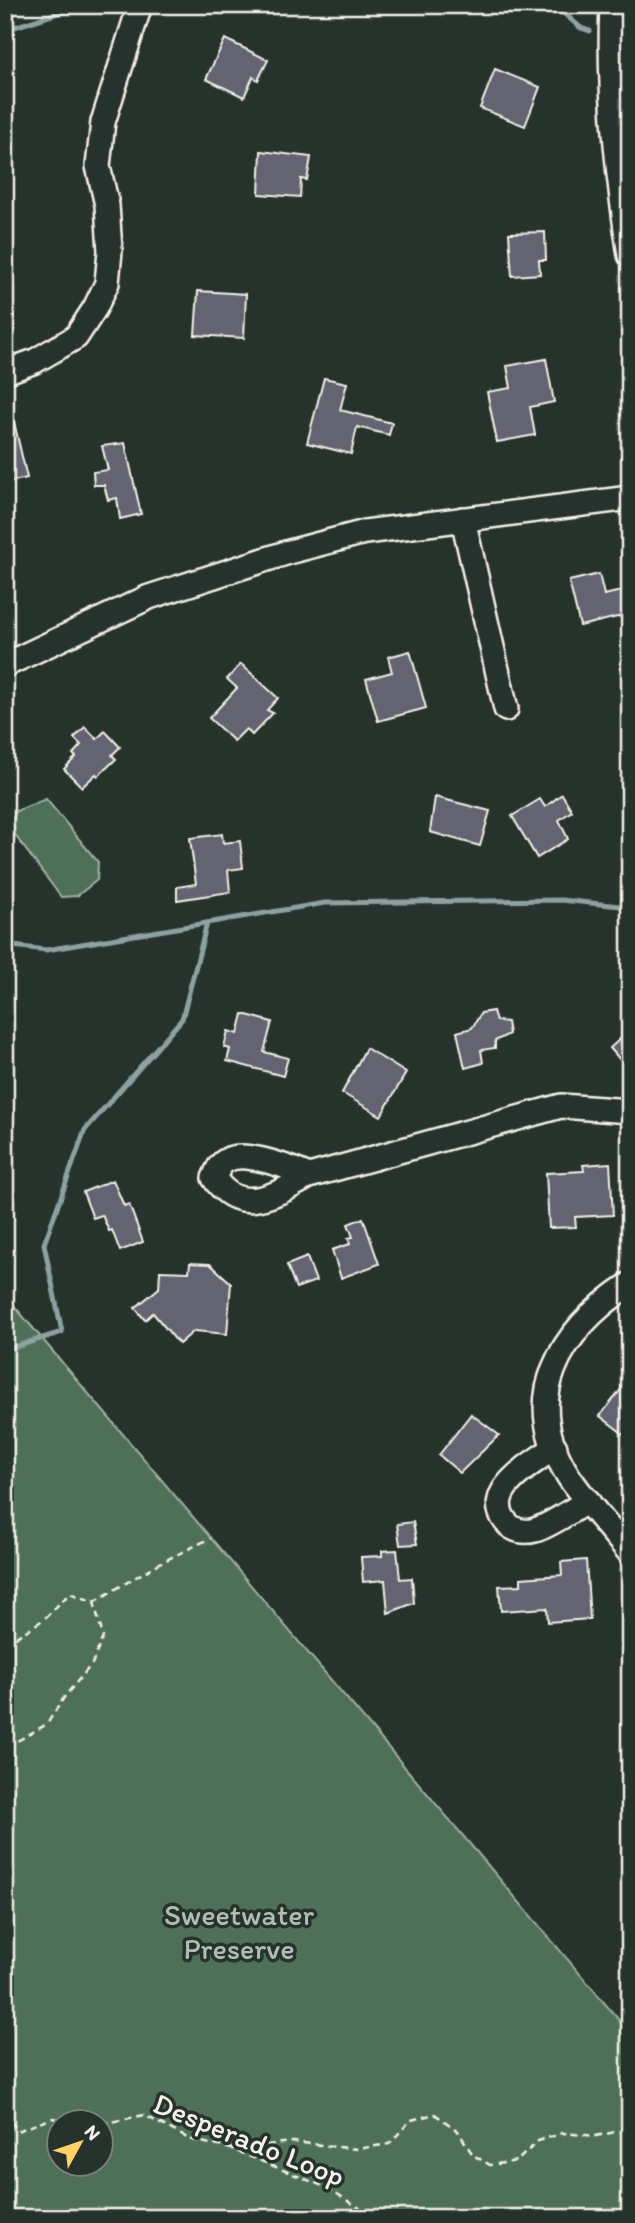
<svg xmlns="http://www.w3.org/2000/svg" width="635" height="2223" viewBox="0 0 635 2223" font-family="Itim,sans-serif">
<rect width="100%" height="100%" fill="#26332d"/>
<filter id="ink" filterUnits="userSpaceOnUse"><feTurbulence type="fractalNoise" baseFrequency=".0143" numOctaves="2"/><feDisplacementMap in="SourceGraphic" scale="14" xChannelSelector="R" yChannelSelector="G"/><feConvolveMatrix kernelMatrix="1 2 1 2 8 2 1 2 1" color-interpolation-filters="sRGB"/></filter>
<g filter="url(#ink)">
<!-- green -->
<g fill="#507059" stroke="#a2b0a0" stroke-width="2" fill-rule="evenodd">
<path d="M46,799L98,862L97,880L77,896L61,897L9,827L16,811Z"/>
<path d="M5,1295L630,2033V2218H5ZM60,2122H102V2164H60Z"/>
</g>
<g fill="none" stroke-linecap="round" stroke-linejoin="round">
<!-- stream -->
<g stroke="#8ea1a1" stroke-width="5">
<path d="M554,5L581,28L590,31"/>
<path d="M5,30L83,5"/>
<path d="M5,945L46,950L325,903L561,900L630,907"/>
<path d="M5,1350L62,1332L44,1244L85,1130L182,1019L207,923"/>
</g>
</g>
<!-- building -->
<g fill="#646471" stroke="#f4f1e8" stroke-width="2">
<path d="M225,39L268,60L258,80L253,77L244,97L206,79Z"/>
<path d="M495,69L540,87L525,126L480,108Z"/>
<path d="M261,151L311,157L307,180L301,179L300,197L259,194Z"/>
<path d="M545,232L546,260H539L540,274L512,276L509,233Z"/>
<path d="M198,291L246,294L244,338L195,335Z"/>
<path d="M546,359L554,402L530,407L535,435L497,442L487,392L511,388L507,366Z"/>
<path d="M324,378L347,383L340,410L392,423L389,435L357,427L351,454L307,443Z"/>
<path d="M5,409H11L27,478L5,483Z"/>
<path d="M125,443L141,514L120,519L117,498L108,500L104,485H94L93,472L108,470L102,446Z"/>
<path d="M599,574L604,595L630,589V614L580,626L569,581Z"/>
<path d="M410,651L426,708L378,721L366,679L392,672L388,657Z"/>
<path d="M241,664L278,698L267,710L273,713L252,735L246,729L234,741L209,718L237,688L227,679Z"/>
<path d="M85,727L97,739L105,731L120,747L112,755L116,759L98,776L96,774L82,787L64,769L76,757L73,754L81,745L74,738Z"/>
<path d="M562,794L572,811L559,820L568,839L537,858L512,816L540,799L545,807Z"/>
<path d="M435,797L490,811L480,846L430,832Z"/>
<path d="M222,834L223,843L240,841L243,868L228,870L230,892L177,900V887L196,884L190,838Z"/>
<path d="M493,1011L496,1021L507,1022L509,1034L495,1041V1048L481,1050L483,1063L465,1068L457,1032L472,1028L481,1013Z"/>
<path d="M243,1014L272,1022L264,1052L288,1058L283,1076L227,1061L230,1049L224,1047L228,1031L238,1034Z"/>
<path d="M630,1030V1049L622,1062L610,1048Z"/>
<path d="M366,1048L406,1073L381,1116L342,1093Z"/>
<path d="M610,1163L613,1215L575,1217L576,1227L549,1228L546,1173L584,1171L583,1165Z"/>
<path d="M113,1180L124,1206L129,1204L143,1242L120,1251L112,1230L109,1231L102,1215L93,1218L83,1192Z"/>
<path d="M363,1218L379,1264L341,1278L332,1250L350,1244L348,1238L353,1237L348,1224Z"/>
<path d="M307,1257L316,1281L296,1288L287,1265Z"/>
<path d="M190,1263L210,1264L231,1283L227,1334L194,1331L179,1344L153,1313L145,1320L135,1308L159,1288L160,1271L189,1272Z"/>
<path d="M630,1378V1439L600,1416Z"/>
<path d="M471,1414L499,1435L460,1473L439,1455Z"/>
<path d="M413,1522L417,1544L400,1545L397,1524Z"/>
<path d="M397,1550L400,1579L412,1578L414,1603L388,1613L385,1580L363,1582L361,1557L382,1556V1551Z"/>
<path d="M586,1560L590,1619L548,1622L547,1608L501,1611L499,1586L521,1585V1578L562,1575L561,1562Z"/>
</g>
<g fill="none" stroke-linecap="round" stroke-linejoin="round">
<!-- minor casing -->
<g stroke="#f4f1e8" stroke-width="28">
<g id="minor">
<path d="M612,5C608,89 617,173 630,255"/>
<path d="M5,372L35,361L76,337L95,308L107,283L110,251L107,205L98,166L103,122L140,5"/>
<path d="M463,519L506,709"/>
<path d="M5,665L149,597L289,552L365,532L630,498"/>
<path d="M309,1176C291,1168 245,1150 227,1160C220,1163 217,1171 214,1178C240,1217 276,1195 309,1176L561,1106L630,1111"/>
<path d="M630,1284C559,1331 518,1399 569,1477C587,1504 610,1528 630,1553"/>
<path d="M555,1447C533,1464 481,1490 506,1522C513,1531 525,1533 535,1530C552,1525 573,1509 588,1501"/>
</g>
</g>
<!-- path -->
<g stroke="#f4f1e8" stroke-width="2.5" stroke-dasharray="7 5" stroke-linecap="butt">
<path d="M94,1602L158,1564L211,1538"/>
<path d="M5,1644L43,1620L70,1593L94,1602L103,1637L92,1664L65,1696L47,1724L19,1740L5,1744"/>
<path d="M5,2111L17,2131L53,2118L74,2122"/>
<path d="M102,2124L144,2115L189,2139L231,2149L330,2189L351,2203L378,2218"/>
<path d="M231,2149L293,2142L357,2149L389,2144L411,2120L435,2114L458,2131L473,2155L490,2165L517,2161L538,2141L563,2133L596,2136L630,2129"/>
</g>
<!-- minor -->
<use href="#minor" stroke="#26332d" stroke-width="23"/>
</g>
</g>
<g text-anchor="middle" stroke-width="7" stroke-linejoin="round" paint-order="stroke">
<!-- park labels -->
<g font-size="30" fill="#b2bdaf" stroke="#26332d">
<text x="239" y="1925">Sweetwater<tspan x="239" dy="34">Preserve</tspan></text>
</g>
<!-- street labels -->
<g font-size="30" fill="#f4f1e8" stroke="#26332d">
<text transform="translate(249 2140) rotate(22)" y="10">Desperado Loop</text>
</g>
</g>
<!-- margin -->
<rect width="635" height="2223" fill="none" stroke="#26332d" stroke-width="28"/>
<rect x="14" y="14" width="607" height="2195" fill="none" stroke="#f4f1e8" stroke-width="2.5" filter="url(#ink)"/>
<!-- north arrow -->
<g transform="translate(80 2143) rotate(50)"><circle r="33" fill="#26332d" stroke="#787f78" stroke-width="2"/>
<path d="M0-5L12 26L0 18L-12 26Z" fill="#ffd166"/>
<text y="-10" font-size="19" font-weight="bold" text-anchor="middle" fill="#f4f1e8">N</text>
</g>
</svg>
